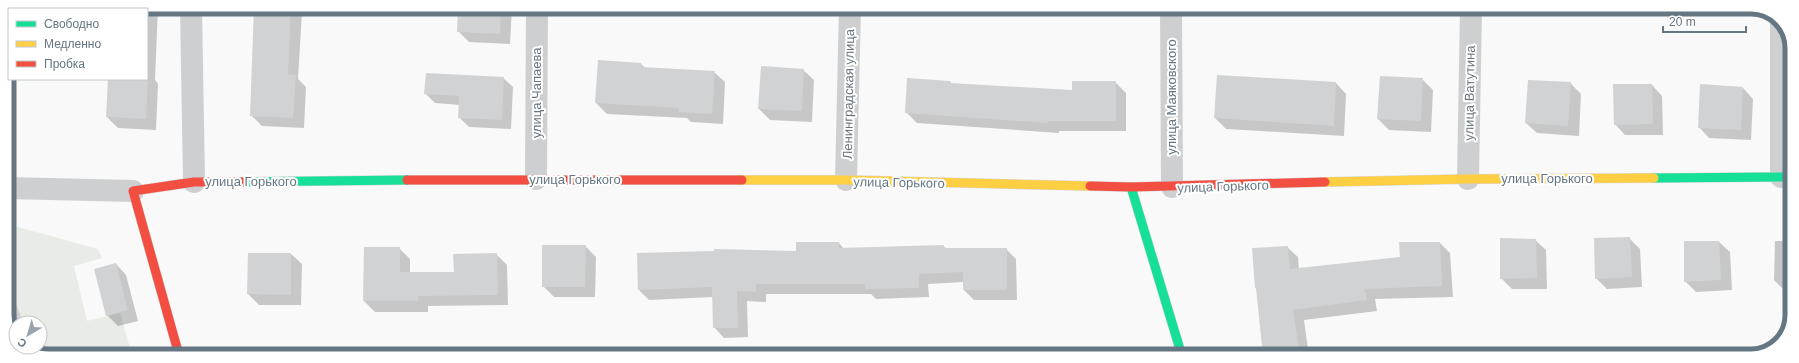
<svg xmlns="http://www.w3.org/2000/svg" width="1799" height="363" viewBox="0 0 1799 363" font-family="Arial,sans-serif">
<rect width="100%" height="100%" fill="#f9f9f9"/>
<!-- green -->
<path fill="#e8ebe6" d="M7,224L98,249L102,258L74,266L87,321L120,313L132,355H40L24,347H40V323H16V338L7,314Z"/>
<!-- shadow -->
<g fill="#0003">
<path d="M112,7H158L155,80L158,84L156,130L118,128L107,117L109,79H147V9H112Z"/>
<path d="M255,7H297L302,12L298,79L306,87L304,128L262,126L251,115Z"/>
<path d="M459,7H512L510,44L469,42L458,31Z"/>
<path d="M1533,8H1577V11Z"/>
<path d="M641,64L645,68L714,72L725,82L723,124L691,122L687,118L607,114L596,103Z"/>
<path d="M803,70L814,80L812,122L770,120L759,109Z"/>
<path d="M503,78L513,87L511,129L469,127L459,117L460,105L435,103L425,93Z"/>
<path d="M1422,79L1433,90L1431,132L1389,130L1378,119Z"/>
<path d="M950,81L952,84L1073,91L1115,82L1126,93V131H1059V133L917,123L906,112Z"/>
<path d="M1336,83L1346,94L1344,136L1226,129L1215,118Z"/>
<path d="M1570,83L1581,94L1579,136L1537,133L1526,123Z"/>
<path d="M1652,85L1662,96L1663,135H1625L1615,124Z"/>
<path d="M1743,88L1753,99L1751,140L1709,138L1699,127Z"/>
<path d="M1629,238L1640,249L1642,287L1607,289L1596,278Z"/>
<path d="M1535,240L1546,250L1547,289H1512L1501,278Z"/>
<path d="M1775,241H1791V290H1784L1774,280Z"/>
<path d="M1439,242L1450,253L1453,297L1375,299L1377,311L1304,320L1309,356H1264L1287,247L1298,257L1299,269L1401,258Z"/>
<path d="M1719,242L1730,252L1732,290L1696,292L1685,281Z"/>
<path d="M839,243L844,249L943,246L947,249H1006L1016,259L1017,300H974L964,290V282L928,284L929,297L876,299L871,294H766V302L747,301L748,337L724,338L714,327L713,297L649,300L639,290Z"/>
<path d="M585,246L596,257L595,297H554L543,286Z"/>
<path d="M399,248L410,259V273H455L496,254L507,265L508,305L428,306V312H375L364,301Z"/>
<path d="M291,254L302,264L301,305H259L248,294Z"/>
<path d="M116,264L126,275L138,321L118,326L107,315Z"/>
<path d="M1767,349L1768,350L1752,356H1746Z"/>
<path d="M254,350H296L302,355H254Z"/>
</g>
<!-- building -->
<g fill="#d0d2d3">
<path d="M254,7H291L288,74L296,75L293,118L250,116Z"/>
<path d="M458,7H501L500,34L457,32Z"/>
<path d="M598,60L641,63V67L715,71L712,114L679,112V108L595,103Z"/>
<path d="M761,66L804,69L802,111L758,109Z"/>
<path d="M426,73L504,77L502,120L458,118L459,96L424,94Z"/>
<path d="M1217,75L1336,82L1334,126L1214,118Z"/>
<path d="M1380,76L1423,78L1421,121L1377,119Z"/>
<path d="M907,78L950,81V83L1072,90V81H1116V121H1048V123L905,113Z"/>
<path d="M108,79H148L146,119L106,117Z"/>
<path d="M1528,80L1571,82L1568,126L1525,123Z"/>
<path d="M1613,84H1652L1653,124L1614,125Z"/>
<path d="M1700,84L1743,87L1741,130L1698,128Z"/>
<path d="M1630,237L1632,277L1595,279L1594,238Z"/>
<path d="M1500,238L1536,239L1537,278L1500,279Z"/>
<path d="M1684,241H1719L1721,280L1684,282Z"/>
<path d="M796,242H839V248L944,245V248H1007V290H963V272L919,274V288L865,289V284H756V292L737,291L738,328H713L712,287L638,290L637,253L714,251V249L796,251Z"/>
<path d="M1399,242H1440L1442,286L1365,289L1367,300L1293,310L1300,356H1263L1256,288H1255L1252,248L1288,246L1290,269L1400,257Z"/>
<path d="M542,245H586L585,287H542Z"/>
<path d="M364,247H400V272H454L453,254L497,253L498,295L418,296V301H363Z"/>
<path d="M248,253H291V295L247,294Z"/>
<path d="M116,263L128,310L106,316L94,269Z"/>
</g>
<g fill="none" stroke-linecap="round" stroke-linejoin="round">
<!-- fast casing -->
<g stroke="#d5d6d7" stroke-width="10">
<g id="fast">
<path d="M1654,178L1791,177"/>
<path d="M243,182L407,180"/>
<path d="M1131,187L1182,356"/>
</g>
</g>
<!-- slow casing -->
<g stroke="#d5d6d7" stroke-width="10">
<g id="slow">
<path d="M742,180H846L1090,186"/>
<path d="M1325,182L1468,179L1654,178"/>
</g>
</g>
<!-- jam casing -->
<g stroke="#d5d6d7" stroke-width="10">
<g id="jam">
<path d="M407,180H742"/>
<path d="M1090,186L1131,187L1325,182"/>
<path d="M179,355L133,191L194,182H243"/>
</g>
</g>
<!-- lane -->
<path stroke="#cecfd0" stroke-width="17" d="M7,304L16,328"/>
<!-- street -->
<g stroke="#cecfd0" stroke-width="22">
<path d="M191,7L194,182"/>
<path d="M1171,7L1172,187"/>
<path d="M1781,177V20"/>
<path d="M536,179L537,7"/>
<path d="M1468,179L1471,8"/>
<path d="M846,180L850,7"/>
<path d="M7,188L133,191"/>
</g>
<!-- fast -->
<use href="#fast" stroke="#16e098" stroke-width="9"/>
<!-- slow -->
<use href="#slow" stroke="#ffcf43" stroke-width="9"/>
<!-- jam -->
<use href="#jam" stroke="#f24e42" stroke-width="9"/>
</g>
<g text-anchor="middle" stroke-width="4" stroke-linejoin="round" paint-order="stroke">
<!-- street labels -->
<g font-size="13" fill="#657683" stroke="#fff">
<text transform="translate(536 93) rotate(-90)" y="5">улица Чапаева</text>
<text transform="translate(1469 93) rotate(-89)" y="5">улица Ватутина</text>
<text transform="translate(848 94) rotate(-89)" y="5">Ленинградская улица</text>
<text transform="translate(1171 97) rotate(-90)" y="5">улица Маяковского</text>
<text x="1547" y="183">улица Горького</text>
<text x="575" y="184">улица Горького</text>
<text x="251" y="186">улица Горького</text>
<text transform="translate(899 182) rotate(1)" y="5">улица Горького</text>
<text transform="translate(1223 186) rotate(-2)" y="5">улица Горького</text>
</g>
</g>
<!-- crop -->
<path d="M0 0H1799V363H0ZM48 14H1751A34 34 0 0 1 1785 48V315A34 34 0 0 1 1751 349H48A34 34 0 0 1 14 315V48A34 34 0 0 1 48 14Z" fill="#fff" fill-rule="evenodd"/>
<path fill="none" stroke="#657683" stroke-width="5" d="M48 14H1751A34 34 0 0 1 1785 48V315A34 34 0 0 1 1751 349H48A34 34 0 0 1 14 315V48A34 34 0 0 1 48 14Z"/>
<!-- legend -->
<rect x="8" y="8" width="140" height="72" fill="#ffffff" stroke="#c1c8cd"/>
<rect x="16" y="21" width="20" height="6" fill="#16e098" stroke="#c1c8cd"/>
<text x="44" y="28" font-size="12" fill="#657683">Свободно</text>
<rect x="16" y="41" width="20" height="6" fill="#ffcf43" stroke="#c1c8cd"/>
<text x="44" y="48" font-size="12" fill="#657683">Медленно</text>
<rect x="16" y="61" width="20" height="6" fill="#f24e42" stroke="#c1c8cd"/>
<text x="44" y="68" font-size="12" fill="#657683">Пробка</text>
<!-- north arrow -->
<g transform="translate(28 335) rotate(218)"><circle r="19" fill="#ffffff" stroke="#c1c8cd"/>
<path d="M0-3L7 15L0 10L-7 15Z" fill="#99a4ac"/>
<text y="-6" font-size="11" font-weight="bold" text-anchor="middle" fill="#657683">С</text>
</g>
<!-- scale -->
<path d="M1663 26v6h83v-6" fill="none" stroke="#657683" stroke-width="2"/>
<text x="1669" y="26" font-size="12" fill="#657683" stroke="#ffffff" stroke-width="3" paint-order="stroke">20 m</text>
</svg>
